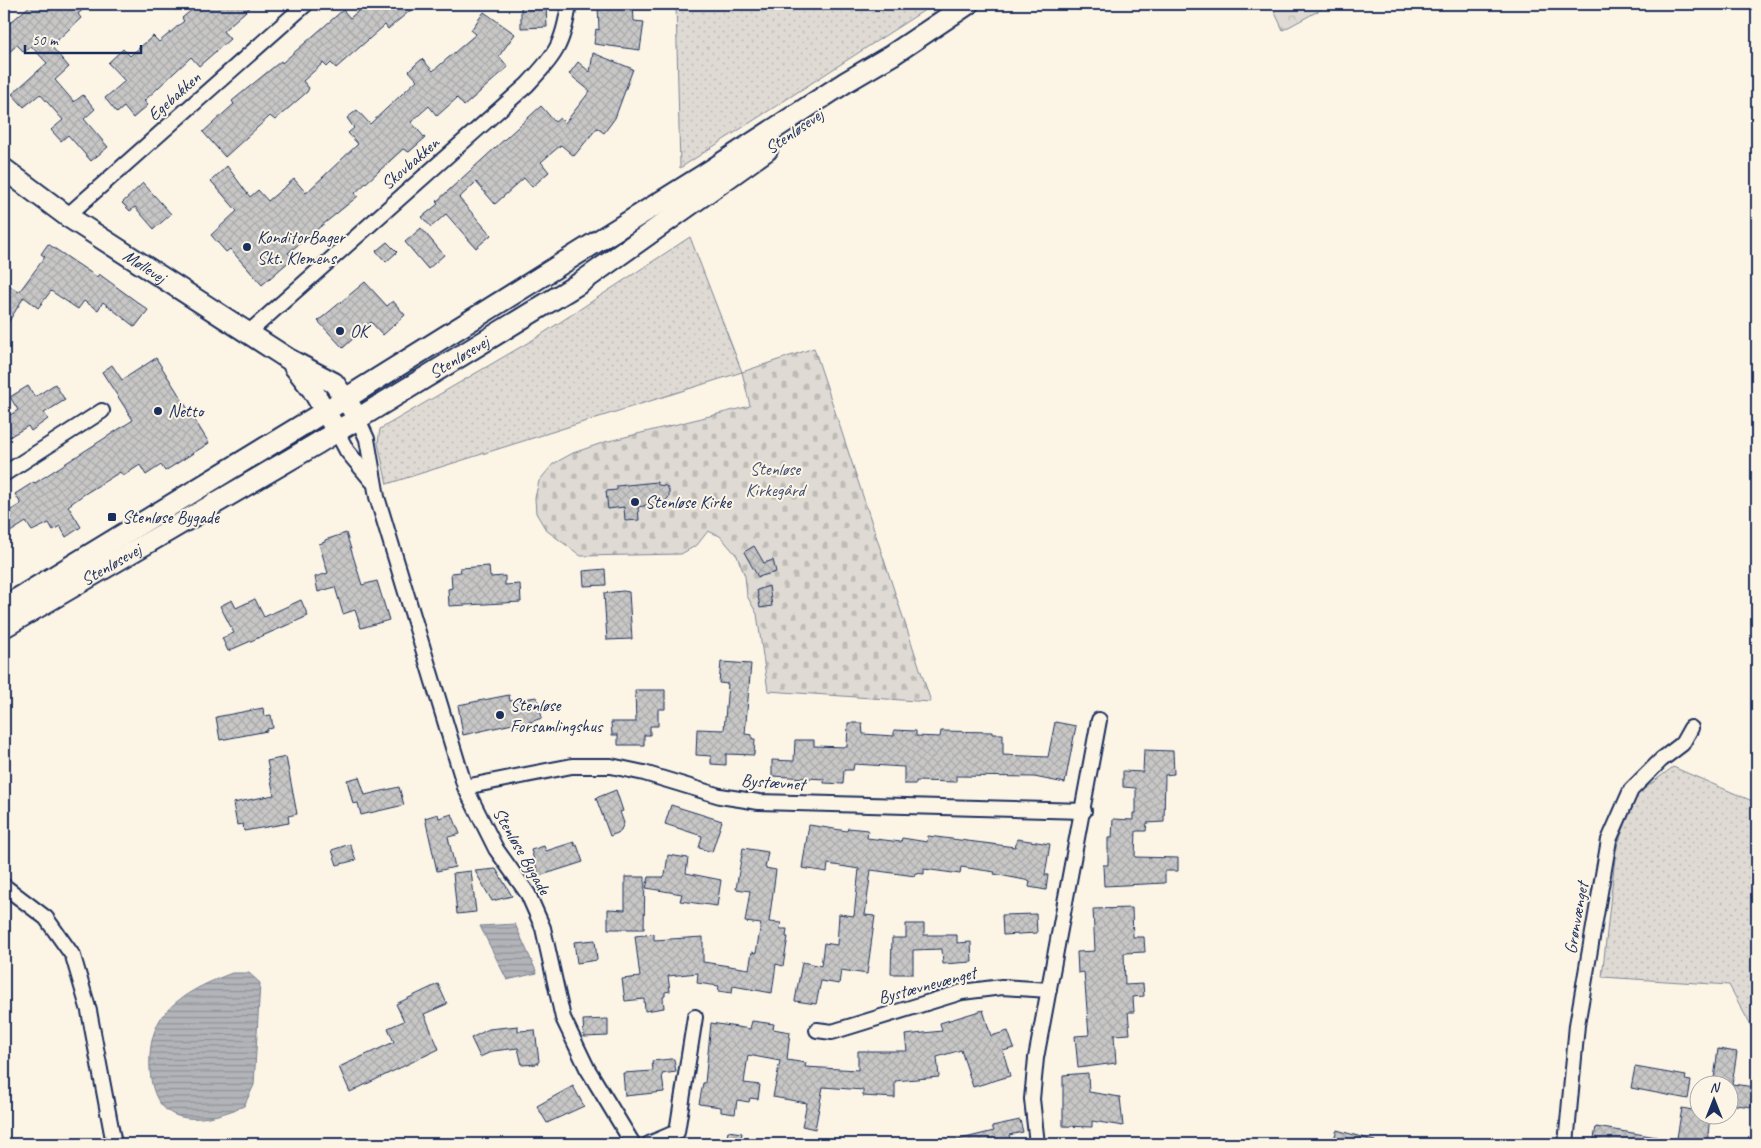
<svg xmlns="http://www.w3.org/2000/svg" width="1761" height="1148" viewBox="0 0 1761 1148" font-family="Caveat,sans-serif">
<defs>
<pattern id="grass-dots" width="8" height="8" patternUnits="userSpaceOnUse" patternTransform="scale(1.25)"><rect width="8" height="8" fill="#dfdbd4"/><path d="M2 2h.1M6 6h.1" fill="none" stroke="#bfbcb8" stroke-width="1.8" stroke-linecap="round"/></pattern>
<pattern id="forest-crowns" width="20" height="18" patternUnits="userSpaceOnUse" patternTransform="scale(1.25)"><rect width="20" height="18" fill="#dfdbd4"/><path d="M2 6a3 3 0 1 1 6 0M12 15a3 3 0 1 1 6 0" fill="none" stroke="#bfbcb8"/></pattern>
<pattern id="cemetery-stones" width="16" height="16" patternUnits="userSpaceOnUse" patternTransform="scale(1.25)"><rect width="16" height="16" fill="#dfdbd4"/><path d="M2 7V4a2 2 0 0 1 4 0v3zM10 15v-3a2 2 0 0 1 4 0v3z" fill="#bfbcb8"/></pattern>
<pattern id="water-rules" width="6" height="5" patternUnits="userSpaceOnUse" patternTransform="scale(1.25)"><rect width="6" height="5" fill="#b2b4b8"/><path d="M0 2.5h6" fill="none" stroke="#909399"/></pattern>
<pattern id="building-cross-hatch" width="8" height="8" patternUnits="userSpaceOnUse" patternTransform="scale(1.25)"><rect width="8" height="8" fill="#c8c7c6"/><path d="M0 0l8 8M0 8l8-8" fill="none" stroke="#ababac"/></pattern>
</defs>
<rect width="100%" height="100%" fill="#fcf5e5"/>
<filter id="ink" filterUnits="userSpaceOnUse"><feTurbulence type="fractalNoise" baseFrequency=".02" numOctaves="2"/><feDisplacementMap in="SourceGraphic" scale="10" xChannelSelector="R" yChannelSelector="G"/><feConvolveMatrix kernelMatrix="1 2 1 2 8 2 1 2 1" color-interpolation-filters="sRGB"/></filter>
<g filter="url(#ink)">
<!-- grass -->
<g fill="url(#grass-dots)" stroke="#7d8599">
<path d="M676,4H934L680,168Z"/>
<path d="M690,237L742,372L387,484L378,443L380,429L536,338Z"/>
<path d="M1673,767L1757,803V1037L1729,985L1602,977L1616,849L1636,795Z"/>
</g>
<!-- forest -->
<path fill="url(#forest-crowns)" stroke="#7d8599" d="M1271,4H1331L1283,30Z"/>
<!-- cemetery -->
<path fill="url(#cemetery-stones)" stroke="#7d8599" d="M814,348L931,702L768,691L757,614L747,596L745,576L737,556L720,536L708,531L697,545L681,554L581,556L546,530L536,513L535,498L539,481L553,464L573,453L605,442L750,406L742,372Z"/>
<!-- water -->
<g fill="url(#water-rules)" stroke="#767f94">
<path d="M515,924L537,973L507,980L480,926Z"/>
<path d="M232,973H249L260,983L254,1085L244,1106C201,1124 154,1130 150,1070C149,1052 151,1034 161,1018C178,995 206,983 232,973Z"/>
</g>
<!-- building -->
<g fill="url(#building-cross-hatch)" stroke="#1b2f5e">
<path d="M32,4H89L78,14L81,18L51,46L69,67L55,80L74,102L83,95L95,109L84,119L108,147L91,161L68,135L61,141L51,130L63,120L40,94L24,107L12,94L47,63L31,46L24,52L17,45L4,57V28Z"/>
<path d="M199,4H254L223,31L230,39L199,66L191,57L144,101L148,105L133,118L124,107L117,113L105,98L125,81L108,63L123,49L130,56L153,36L159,42L184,21L182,18Z"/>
<path d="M366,4H418L388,29L385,25L336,68L331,63L327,67L323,63L303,81L309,88L307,92L275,120L270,116L225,157L203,132L234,104L232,101L281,61L282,63L343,10L350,18Z"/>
<path d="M521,4H543V6H546L547,27L521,28Z"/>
<path d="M598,4H633L634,21L644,22L640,50L594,44L596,29L599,30Z"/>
<path d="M484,12L515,34L499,56L508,67L464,106L457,98L437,116L429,106L411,122L425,138L409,152L403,149L355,193L358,196L288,253L293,258L262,285L230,249L226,252L211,235L237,211L211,181L227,166L250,197L258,190L268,201L294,179L306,193L358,144L348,133L354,128L347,118L357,110L370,124L417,80L409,71L413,67L422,59L433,71L476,34L471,30Z"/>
<path d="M593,53L633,69L615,118L604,133L597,128L574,156L561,145L541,162L549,172L532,187L524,178L495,204L476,182L459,198L491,235L476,248L446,214L431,227L422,217L438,204L436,202L541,106L555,122L560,118L565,123L590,91L569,74L578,62L590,72Z"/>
<path d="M143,183L171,214L154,229L135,207L130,211L122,203Z"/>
<path d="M421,228L444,255L428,269L405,242Z"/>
<path d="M387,242L397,252L386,262L376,251Z"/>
<path d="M48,244L97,277L99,274L148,310L135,327L103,302L98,310L84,301L78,309L51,291L38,308L24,297L4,329V282L19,292L45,257L41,254Z"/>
<path d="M365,282L387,306L393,301L405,315L383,335L371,322L343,348L318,321Z"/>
<path d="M156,358L209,443L165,471L161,465L146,475L140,465L123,476L120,472L83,495L68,506L81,527L66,537L60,526L53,530L49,523L32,531L26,522L4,536V514L21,504L15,494L34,482L35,483L133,420L102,372L112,365L122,380Z"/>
<path d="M55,384L65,400L44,413L48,419L31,431L28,426L9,437L4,429V419L18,410L10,397L28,386L35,397Z"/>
<path d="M657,482L658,485L666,486L669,490V497L664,502L638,507L639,520L625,521L624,507L608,509L606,491L617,490V486Z"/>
<path d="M346,533L362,585L377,581L389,620L361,628L355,610L343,614L335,587L318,592L315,577L328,573L319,544L325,542V540Z"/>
<path d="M754,546L764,563L773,560L776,572L758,577L744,552Z"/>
<path d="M489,566L490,577L505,576V585L520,584L521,602L449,606L448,589L452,588L451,573L461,572L460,568Z"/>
<path d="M605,569L606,585L584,586L583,571Z"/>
<path d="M769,586L772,606L760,608L757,590Z"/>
<path d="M623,591L629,592L632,639L607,640L604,593Z"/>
<path d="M255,599L264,617L301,600L308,616L228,651L222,638L234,633L220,606L232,600L236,608Z"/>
<path d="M721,662L751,664L745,734L752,735V739H755L754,755L726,754V765L711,764V756L696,755L697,729L724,730L728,684L719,683Z"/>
<path d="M635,690H665V709H658V726H650V735H644V745H618V735H612L611,722H636Z"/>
<path d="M509,695L510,701L537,697L542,718L518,726L517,723L463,735L458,705Z"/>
<path d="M263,708L264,716L271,715L273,728L267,729V731L220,740L216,717Z"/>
<path d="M1055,722L1076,726L1065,783L1034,777L956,776V782L916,781V784H904V767L854,764L853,770H844L843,784L824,783V779L772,776V760L794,761L795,740H814V746L847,747L848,723H862L863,734L894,736V730L916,731V736L940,737L941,731L992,732V734H1003V755L1048,757Z"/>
<path d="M1144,750L1173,751L1174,774L1165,775L1164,822L1147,823L1146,831H1136L1135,857L1178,858V871H1165V883L1104,886L1103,865H1108V838H1112L1113,819L1133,820V813H1136V788L1123,787V771L1143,772Z"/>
<path d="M286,757L297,814L288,816L289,823L244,831L243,824L237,825L233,803L274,795L267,761Z"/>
<path d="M359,777L365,795L399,787L404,805L361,815L358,803L353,804L347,780Z"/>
<path d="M616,790L623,811L620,812L624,823L620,832L610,836L596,798Z"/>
<path d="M671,805L722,821L712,852L699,848L702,836L665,824Z"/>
<path d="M438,814L439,818L452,814L460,834L448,837L455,867L437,871L425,818Z"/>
<path d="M809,825L847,831L848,828L868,830L867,838L901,842L902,838L927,842L928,836L1015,847L1017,839L1050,844L1045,875H1048L1046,890L1029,887L1030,881L994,874L995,872L961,867L960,874L924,869V874L915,873V876L871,870L865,915L875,916L867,974L841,970L839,984L821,981L816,1004L795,1001L802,962L821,966L824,943L837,945L839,914L854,916L859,869L828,864L827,872L802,868Z"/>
<path d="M574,842L575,846L577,845L583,862L539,876L531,850L544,846L546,851Z"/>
<path d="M350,844L356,860L337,865L332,850Z"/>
<path d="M743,848L768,852L765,868L776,870L769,922L781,923L780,929H787L786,937H788L783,966L776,964L772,993L733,986L732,993L718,991L719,986L697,983L698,973L668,976L670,991L665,992V996L663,997L664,1008L645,1011L644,999L625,1001L622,979L640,977L635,936L654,934V940L703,937V962L749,969L752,952L756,953L761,924L745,922L750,891L736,889Z"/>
<path d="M668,855L688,858L686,873L721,880L717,906L680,901L682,894L646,888L649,877H663L665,875Z"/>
<path d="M496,869L512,896L492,901L475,871Z"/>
<path d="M471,871L476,912L457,914L453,873Z"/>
<path d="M625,877H645L644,929H608V909L625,910Z"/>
<path d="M1132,908L1133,937H1144L1145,952L1124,953L1125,985L1143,984L1144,996L1133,997L1134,1012H1128L1130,1034L1114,1035L1116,1063L1078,1068L1075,1036L1089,1035L1084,972L1078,973L1077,952L1095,951L1093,909Z"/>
<path d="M1036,914L1037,933L1003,935L1002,915Z"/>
<path d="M906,924H924V935H957V943L971,942L972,962L943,964L942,949L913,950V974H891L892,938H906Z"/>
<path d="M595,940L597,960L577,963L574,942Z"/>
<path d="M438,984L447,1004L424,1014L439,1049L350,1092L339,1067L394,1042L388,1028L404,1021L396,1004Z"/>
<path d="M983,1010L991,1036L1008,1031L1014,1048L1003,1051L1010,1076L973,1087L961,1050L937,1057L939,1077L895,1081V1098L863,1096V1090L823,1087L815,1129L802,1126L807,1103L773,1097L780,1061L748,1055L744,1083L760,1085L758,1099L750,1098L749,1102L737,1100L735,1114L721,1112V1107L699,1104L703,1083H705L711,1023L750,1029L752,1021L774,1024L773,1029L790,1032L787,1060L806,1063L805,1067L858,1070V1051H907L905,1035L942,1031L940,1023Z"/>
<path d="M608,1019V1036L584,1037L583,1020Z"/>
<path d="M518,1026V1031L535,1030L539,1061L537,1064L522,1065L518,1048L493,1051L480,1057L471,1038L489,1029Z"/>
<path d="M1718,1049L1737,1052L1732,1084L1755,1087L1752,1107L1728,1104V1086H1713Z"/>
<path d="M671,1059H674L676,1072L662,1074L664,1092L625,1096L623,1073L653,1071L652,1061Z"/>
<path d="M1635,1067L1686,1076L1685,1080L1691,1081L1688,1099L1631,1088Z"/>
<path d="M1088,1073L1089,1092L1120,1097L1123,1126L1092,1121V1127L1063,1126V1075Z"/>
<path d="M573,1086L584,1106L547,1123L537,1106Z"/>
<path d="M1682,1108L1698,1111V1116H1710L1707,1144H1676Z"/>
<path d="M1020,1120L1023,1132L1009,1135L1011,1144H958L957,1140L994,1131L992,1126Z"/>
<path d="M1596,1127L1657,1137L1656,1144H1593Z"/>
<path d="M1337,1130L1375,1141V1144H1332Z"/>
<path d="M728,1131L742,1133L740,1144H726Z"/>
</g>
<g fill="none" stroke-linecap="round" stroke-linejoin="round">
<!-- street casing -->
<g stroke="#1b2f5e" stroke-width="18">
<g id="street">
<path d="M67,216L306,4"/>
<path d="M248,333L527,85C555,55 563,46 569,4"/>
<path d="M358,419L367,439L377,497L465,787L496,849L528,894L543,928L563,1018L587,1068L633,1144"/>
<path d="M337,432L347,451L372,481"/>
<path d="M4,474L102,411"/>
<path d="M465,787L572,766H611L644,773L720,796L759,802L1084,811"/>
<path d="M4,886L46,918L73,956L89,1011L114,1144"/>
<path d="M817,1030L832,1032L962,992L1002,987L1049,990"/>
<path d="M649,1144L677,1132L695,1017"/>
<path d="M1037,1144L1032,1099L1036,1058L1099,720"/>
<path d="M1566,1144L1577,1025L1609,840L1631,790L1661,760L1682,744L1691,728"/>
</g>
</g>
<!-- secondary casing -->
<g stroke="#1b2f5e" stroke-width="24">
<g id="secondary">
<path id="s1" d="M4,169L67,216L290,360L334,383L352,409"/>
<path d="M294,366L312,389L332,423"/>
<path d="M4,607L345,399L702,176L846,82L892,55L968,4"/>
<path id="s2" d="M4,627L318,443L580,283L767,150"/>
</g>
</g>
<!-- street -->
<use href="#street" stroke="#fcf5e5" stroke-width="14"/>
<!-- secondary -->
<use href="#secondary" stroke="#fcf5e5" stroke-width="20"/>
</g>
</g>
<!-- markers -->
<g fill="#1b2f5e" stroke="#fcf5e5" stroke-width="2">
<circle cx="247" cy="247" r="5"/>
<circle cx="340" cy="331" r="5"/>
<circle cx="158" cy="411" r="5"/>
<circle cx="635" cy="502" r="5"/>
<rect x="107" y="512" width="10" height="10" rx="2.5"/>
<circle cx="500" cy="715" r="5"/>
</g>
<g text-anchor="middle" stroke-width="4" stroke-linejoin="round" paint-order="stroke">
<!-- street labels -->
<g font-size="18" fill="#1b2f5e" stroke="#fcf5e5">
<text transform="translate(174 96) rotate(-42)" y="6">Egebakken</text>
<text transform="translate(794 131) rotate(-35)" y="6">Stenløsevej</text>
<text transform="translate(410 163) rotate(-41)" y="6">Skovbakken</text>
<text dy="6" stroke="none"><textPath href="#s1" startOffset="171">Møllevej</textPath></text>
<text dy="6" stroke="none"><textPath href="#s2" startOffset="529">Stenløsevej</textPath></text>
<text dy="6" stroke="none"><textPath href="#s2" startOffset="124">Stenløsevej</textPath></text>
<text transform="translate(773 782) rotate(4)" y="6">Bystævnet</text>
<text transform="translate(522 851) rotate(60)" y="6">Stenløse Bygade</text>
<text transform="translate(1576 918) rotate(-80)" y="6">Grønvænget</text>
<text transform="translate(927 985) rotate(-15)" y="6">Bystævnevænget</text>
</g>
<!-- poi labels -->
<g font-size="18" fill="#1b2f5e" stroke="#fcf5e5" text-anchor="start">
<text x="257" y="243">KonditorBager<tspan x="257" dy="21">Skt. Klemens</tspan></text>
<text x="350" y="337">OK</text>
<text x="168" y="417">Netto</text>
<text x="645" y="508">Stenløse Kirke</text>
<text x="122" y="523">Stenløse Bygade</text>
<text x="510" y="711">Stenløse<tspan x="510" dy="21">Forsamlingshus</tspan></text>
</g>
<!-- park labels -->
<g font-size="18" fill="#425176" stroke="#fcf5e5">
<text x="775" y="475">Stenløse<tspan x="775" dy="21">Kirkegård</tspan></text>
</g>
</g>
<!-- margin -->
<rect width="1761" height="1148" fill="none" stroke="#fcf5e5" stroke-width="20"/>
<rect x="10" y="10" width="1741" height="1128" fill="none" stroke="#1b2f5e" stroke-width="2" filter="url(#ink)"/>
<!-- north arrow -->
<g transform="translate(1714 1100)"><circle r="24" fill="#fcf5e5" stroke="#a2a6af"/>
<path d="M0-4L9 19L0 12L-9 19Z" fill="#1b2f5e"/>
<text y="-8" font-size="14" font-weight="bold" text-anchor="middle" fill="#1b2f5e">N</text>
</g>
<!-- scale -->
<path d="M25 45v8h116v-8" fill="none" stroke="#1b2f5e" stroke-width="2.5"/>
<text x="32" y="45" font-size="15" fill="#1b2f5e" stroke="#fcf5e5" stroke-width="4" paint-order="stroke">50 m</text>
</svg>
